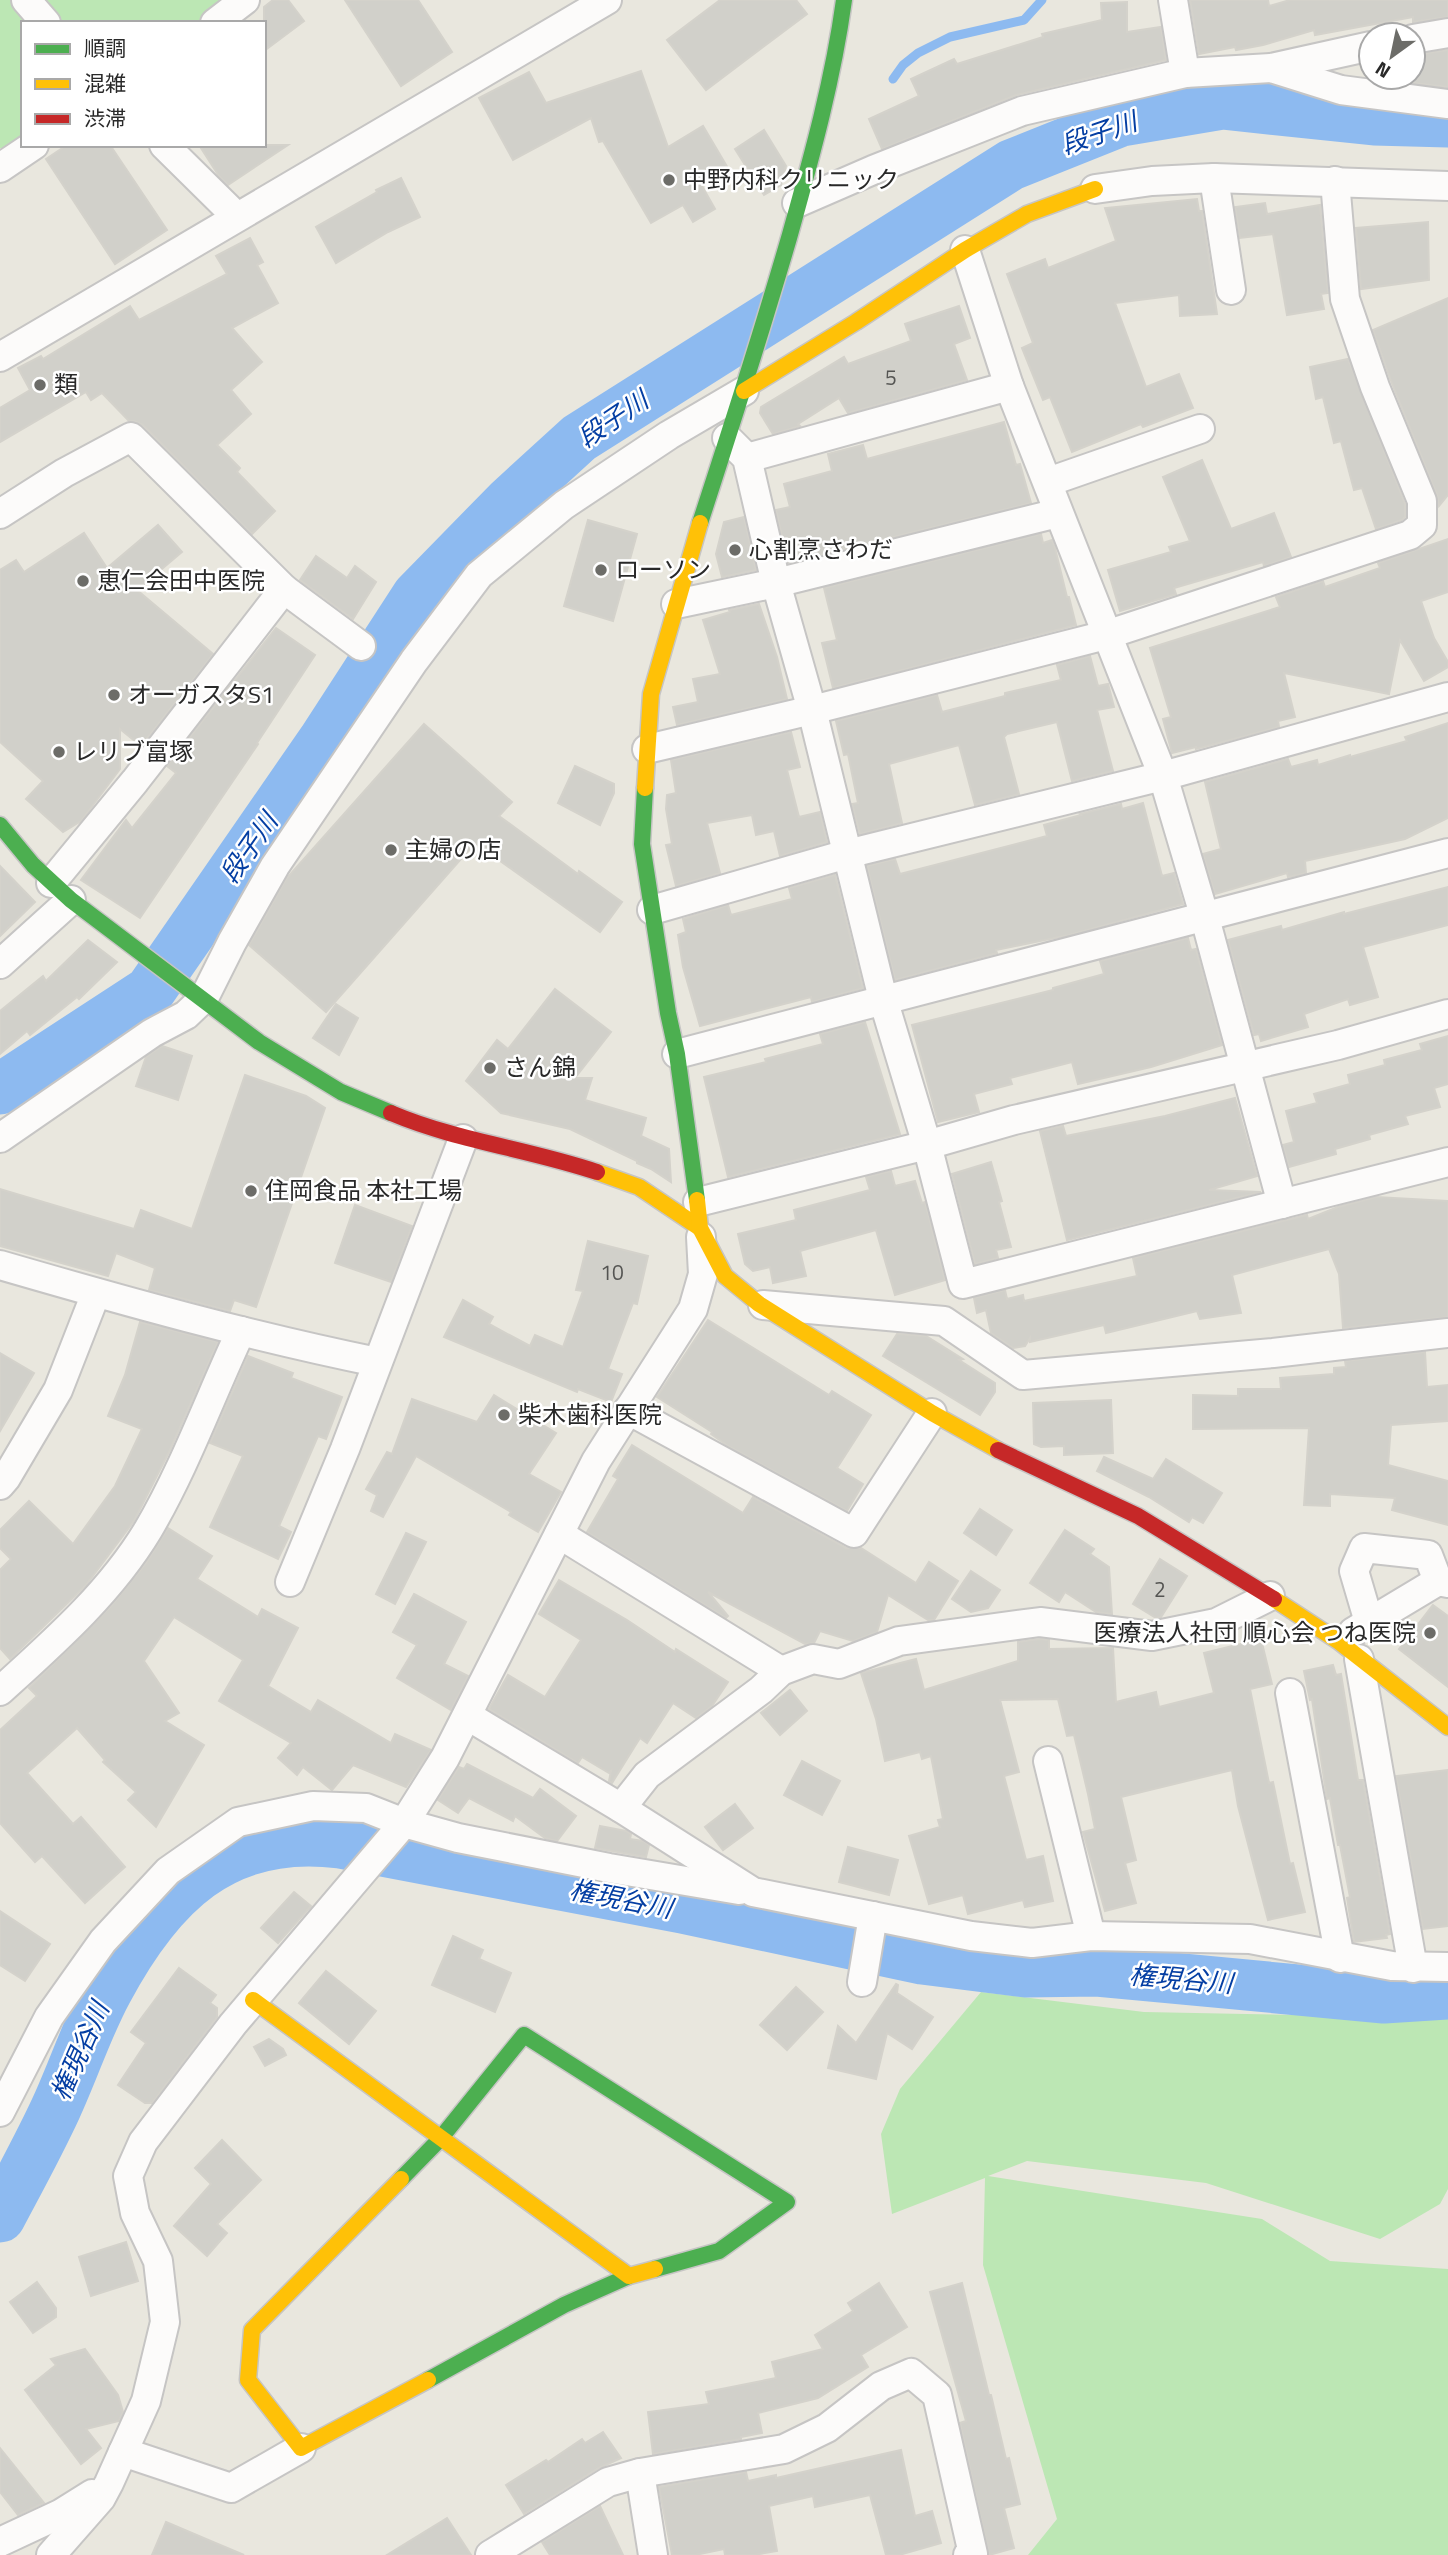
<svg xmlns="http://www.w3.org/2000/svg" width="1448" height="2555" viewBox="0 0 1448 2555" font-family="'Titillium Web','Noto Sans JP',sans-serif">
<rect width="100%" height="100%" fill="#e9e7de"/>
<!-- green -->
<g fill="#bce7b4">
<path d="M0,0H226L196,23H23V142L13,148H0Z"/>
<path d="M981,1992L1144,2012L1448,2018V2189L1440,2204L1380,2239L1206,2183L1027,2161L988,2176L1262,2219L1330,2261L1448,2269V2555H1028L1057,2519L983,2265L985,2178L892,2214L881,2134L900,2089Z"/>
</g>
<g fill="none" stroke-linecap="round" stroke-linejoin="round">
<!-- stream -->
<path stroke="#8dbaf0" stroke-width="9" d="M893,79L903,65L918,53L950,37L1024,20L1042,0"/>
<!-- river -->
<g stroke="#8dbaf0" stroke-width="51">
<path d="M0,1089L150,991L323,741L417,596L509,502L579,438L1011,165L1121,121L1222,104L1374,120L1448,122"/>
<path d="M0,2217C19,2181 39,2145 56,2108C74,2069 87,2028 107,1991C159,1894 223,1828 340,1843L682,1908L922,1959L1026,1972L1097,1971L1384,1998L1448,1994"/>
</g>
</g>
<!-- building -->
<g fill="#d1d0ca" stroke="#d4d2cb" stroke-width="2">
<path d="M273,0H288L304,21L264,51V7Z"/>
<path d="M345,0H418L452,52L401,86Z"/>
<path d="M720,0H796L807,14L706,90L667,40Z"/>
<path d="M1190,0H1268L1269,6L1290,0H1448V17L1413,22V17L1315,35L1314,30L1263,45L1236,50L1235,47L1199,54Z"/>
<path d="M1127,2V32L1161,27L1166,60L1016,95L882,149L869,119L919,96L911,79L954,59L957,64L1043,37L1042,34L1102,20L1101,3Z"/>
<path d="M1448,50V87L1413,83V55Z"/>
<path d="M641,71L668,147L703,126L729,170L702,186L715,209L693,222L683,205L651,223L603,141L599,142L591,118L513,160L479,98L529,72L546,103Z"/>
<path d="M764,130L786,166L781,185L764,195L735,149Z"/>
<path d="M67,145H110L167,230L115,264L46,159Z"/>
<path d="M199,145H288L228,185L219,176Z"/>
<path d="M401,178L420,217L388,232L336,263L316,227L377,192L376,190Z"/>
<path d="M1197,199L1199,211H1202L1217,314L1180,316L1179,295L1115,303L1146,387L1179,374L1193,408L1143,427L1141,424L1072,452L1050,397L1043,400L1022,348L1033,343L1007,274L1045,259L1048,268L1116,241L1105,208Z"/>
<path d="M1265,203L1267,214L1320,205L1328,293L1321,294L1324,309L1287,315L1273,234L1240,238L1235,207Z"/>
<path d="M1428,222L1429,280L1361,289L1356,228Z"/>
<path d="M250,238L263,262L257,265L278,303L232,328L262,362L231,390L251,414L217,445L240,468L237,472L275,511L252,534L143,425L134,421H129L102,393L91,400L86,392L0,442V408L30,390L18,368L41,356L43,359L130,306L139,320L227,274L216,256Z"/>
<path d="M1448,298V495L1439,506L1437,495L1391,381L1373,330Z"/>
<path d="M959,306L970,338L954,344L967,380L848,413L839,398L798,424L800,426L773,434L760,413L761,407L844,357L848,364L911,341L905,324Z"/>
<path d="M1348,359L1405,504V517L1402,520L1376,529L1362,488L1354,490L1341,441L1334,443L1323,397L1316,399L1310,367Z"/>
<path d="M1004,422L1016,465L1020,464L1031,503L788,563L776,510L790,507L784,484L832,471L828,454L863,445L867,459Z"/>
<path d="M1202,460L1231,529L1274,513L1291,557L1264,566L1263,562L1174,588L1176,594L1120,611L1108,570L1171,552L1169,547L1190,541L1163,477Z"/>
<path d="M744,517L756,570L722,577L716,554L724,522Z"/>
<path d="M588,520L637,534L613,621L564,606Z"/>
<path d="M158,525L182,552L137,590L213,654L141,746L120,729V769L81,821L63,832L26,799L43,781L0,742V570L16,560L24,572L84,533L107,568Z"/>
<path d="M1041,534L1043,543L1052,540L1055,548L1067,597H1069L1076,625L833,688L822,643L837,640L824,588Z"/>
<path d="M1448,539V592L1421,601L1434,638L1448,662V667L1424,681L1400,640L1389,694L1284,673L1295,717L1278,721L1279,727L1196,749V747L1172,753L1163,719L1171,717L1150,648L1280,607L1276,597L1323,581L1325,587L1380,568L1378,563Z"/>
<path d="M316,556L347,578L355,566L376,582L353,619L300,580Z"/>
<path d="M759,604L777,657L787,699L677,725L673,707L698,702L693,679L720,674L703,620L730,612L729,610Z"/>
<path d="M276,628L315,655L257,743L258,744L140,918L81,880L126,820L132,828L176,773L167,766Z"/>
<path d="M1090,656L1098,686L1108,684L1114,707L1097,710L1113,771L1072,781L1057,722L1007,734L1004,737L1019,794L975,805L959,745L889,764L902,823L860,834L852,804L858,803L848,754L844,755L836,721L937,695L942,712L1005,696V693L1061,680L1057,665Z"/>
<path d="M1448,723V818L1405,839L1305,861L1306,873L1288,877L1287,873L1215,894L1203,854L1221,849L1205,782L1288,759L1291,767L1317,760L1318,765L1350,755V757L1407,741L1405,737Z"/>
<path d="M424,724L512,802L499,816L578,874L579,871L622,902L600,932L475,843L326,1012L249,945L286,879Z"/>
<path d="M791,732L800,767L787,770L799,817L820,812L827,842L780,856L774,831L756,835L752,815L707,823L720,873L676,886L666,845L672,844L666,809L667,795L676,793L671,760Z"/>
<path d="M575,766L614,784V793L600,825L558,803Z"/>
<path d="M1143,803L1162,876L1174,873L1183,904L1069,935L996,950L997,953L895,980L867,866L895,859L900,874L1047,836L1044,825L1081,815L1080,814L1121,804L1122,809Z"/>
<path d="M0,866L35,902L0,936Z"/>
<path d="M835,875L863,988L812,1002L811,997L700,1026L683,967L678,935L686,932L683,919L728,905L731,915L792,899L789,888Z"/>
<path d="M1448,887V925L1363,947L1378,997L1350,1005L1348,999L1304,1014L1308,1027L1261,1041L1259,1034L1254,1035L1228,940L1281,926L1282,930L1344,912V914Z"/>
<path d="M1188,938L1191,950L1196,949L1222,1045L1151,1067L1078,1084L1072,1062L1010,1078L1012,1084L974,1094L979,1112L938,1122L912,1025L1053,990V988L1104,974L1100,961Z"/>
<path d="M88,940L117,962L79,999L77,997L30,1035L27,1031L0,1054V1011L43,976L46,981Z"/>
<path d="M555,989L611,1032L575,1078H592L585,1100L646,1118L641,1136L669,1149L671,1182L651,1169L637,1163V1161L570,1129L501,1113L466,1081L497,1040L508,1049Z"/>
<path d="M336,1004L358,1018L339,1055L313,1038Z"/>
<path d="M865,1022L900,1134L728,1177L704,1077L766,1062L765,1059L823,1044L820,1034Z"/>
<path d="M1448,1036V1084L1434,1088L1440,1107L1405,1116L1408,1124L1369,1135L1370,1139L1335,1149L1336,1154L1289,1167L1283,1145L1294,1142L1286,1111L1317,1103L1314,1094L1350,1084L1348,1075L1385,1065L1384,1060L1422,1050L1420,1044Z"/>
<path d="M162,1046L192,1056L178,1100L136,1086L146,1057Z"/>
<path d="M245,1075L306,1096L325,1108L256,1307L234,1300L230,1311L149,1290L155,1268L116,1253L108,1276L0,1246V1189L134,1229L141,1210L192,1229Z"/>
<path d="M1235,1098L1257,1176L1209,1190L1261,1192L1067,1240L1040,1131L1063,1126L1066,1136L1165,1116Z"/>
<path d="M991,1162L1002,1201L999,1202L1011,1247L996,1250L998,1258L975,1264L952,1174Z"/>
<path d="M891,1171L895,1186L915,1181L922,1203L925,1202L945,1280L895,1295L876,1230L800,1251L806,1276L773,1283L770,1267L753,1271L745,1264L738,1234L796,1220L794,1210L870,1190L866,1177Z"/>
<path d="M1376,1197L1448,1201V1317L1343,1328L1339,1274L1329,1249L1232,1275L1241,1313L1200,1319L1197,1311L1106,1333L1104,1325L1030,1342V1338L1025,1346L1013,1348L991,1333L986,1310L977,1313L974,1298L1005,1290L1007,1299L1023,1295L1024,1301L1137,1276L1133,1258L1307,1215L1308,1219L1338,1207Z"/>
<path d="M355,1205L412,1226L391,1282L335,1263Z"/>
<path d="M588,1241L648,1256L637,1304L633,1303L608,1369L622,1374L611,1402L578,1389L577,1392L444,1337L463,1300L493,1317L489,1324L530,1346L535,1335L563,1347L583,1291L576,1290Z"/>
<path d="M708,1320L829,1395L832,1391L871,1415L837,1468L863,1484L847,1511L728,1446L711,1434L712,1432L657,1397Z"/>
<path d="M140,1322L218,1342L170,1450L134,1521L86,1585L10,1659L0,1648V1570L11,1559L0,1548V1530L29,1501L73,1544L115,1486L142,1429L108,1416L125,1375Z"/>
<path d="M897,1334L926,1336L963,1359L959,1360L995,1383V1392L980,1415L883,1356Z"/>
<path d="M1425,1352L1427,1387L1448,1385V1421L1391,1425L1388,1465L1448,1481V1525L1392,1510L1395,1498L1330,1494V1506L1304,1505L1309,1428L1193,1429V1395L1238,1396V1389H1281L1280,1378L1334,1374V1368L1346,1367L1345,1361Z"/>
<path d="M0,1353L34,1373L0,1431Z"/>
<path d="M248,1356L293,1373L291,1378L342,1397L326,1439L318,1436L279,1526L291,1532L278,1559L210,1527L243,1456L210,1443Z"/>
<path d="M494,1395L556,1433L529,1474L561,1492L538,1532L509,1515L511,1512L416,1456L383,1517L371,1511L377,1495L366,1489L387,1452L392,1454L412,1399L477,1422Z"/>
<path d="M1111,1400L1113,1453L1064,1455V1446L1041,1447L1034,1444L1033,1403Z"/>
<path d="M632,1445L743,1513L753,1497L846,1548H861L916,1583L929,1562L958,1581L934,1620H928L888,1595L877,1632L853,1641L820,1631L814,1643L805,1644L708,1592L728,1616L726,1618L587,1532L618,1479L613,1476Z"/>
<path d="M1104,1457L1153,1479L1166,1459L1222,1493L1203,1523L1192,1517L1189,1522L1149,1497L1097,1471Z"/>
<path d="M980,1509L1012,1530L996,1555L964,1533Z"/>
<path d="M168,1528L212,1556L197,1579L258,1617L262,1609L298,1628L268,1686L311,1712L318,1700L391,1743L395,1734L431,1750L406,1787L353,1765L332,1790L303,1767L297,1775L278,1758L291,1743L219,1701L243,1660L174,1617L144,1661L179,1713L165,1721L204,1745L156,1827L128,1800L136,1792L103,1762L105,1760L77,1728L27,1773L73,1824L81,1817L125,1867L85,1903L42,1856L35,1862L0,1823V1730L37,1696L29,1688L111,1606L146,1563Z"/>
<path d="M1065,1530L1094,1549L1090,1554L1109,1567L1112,1614L1096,1612L1065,1592L1059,1602L1030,1583Z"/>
<path d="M406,1533L426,1542L395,1604L376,1594Z"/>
<path d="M1160,1559L1187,1576L1161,1617L1156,1618L1133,1604Z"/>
<path d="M971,1571L1000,1590L988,1608L971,1612L952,1599Z"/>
<path d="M559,1580L627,1620L675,1652L676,1649L728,1682L712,1706L696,1718L673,1703L647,1743L640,1738L612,1783L609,1781L611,1771L609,1773L582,1757L578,1763L489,1709L508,1675L545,1697L581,1640L539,1614Z"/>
<path d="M414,1594L466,1622L444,1664L468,1676L451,1710L397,1678L417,1645L393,1632Z"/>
<path d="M1433,1605L1448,1616V1687L1399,1649Z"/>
<path d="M1040,1639L1049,1640V1649L1113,1648L1116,1702L1156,1692L1159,1707L1214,1693L1204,1653L1261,1639L1272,1684L1250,1689L1269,1783L1273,1782L1290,1864L1293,1863L1305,1912L1268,1920L1238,1806L1232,1770L1121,1797L1136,1860L1125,1863L1136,1903L1105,1911L1083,1832L1095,1829L1088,1794L1074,1735L1067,1736L1058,1699L1000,1700L1019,1772L1004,1776L1026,1860L1043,1856L1053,1901L1025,1907L1023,1900L968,1914L963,1895L929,1904L909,1836L940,1827L938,1820L943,1819L931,1756L922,1759L920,1752L885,1761L876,1719L861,1673L916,1659L924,1690L1018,1661V1642Z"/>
<path d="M1333,1665L1336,1675L1341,1674L1358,1780H1363L1390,1934L1386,1935L1387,1938L1354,1942L1347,1898L1350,1897L1340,1845H1338L1330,1798L1327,1799L1312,1699L1310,1700L1304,1671Z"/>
<path d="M790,1690L807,1711L780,1735L761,1713Z"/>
<path d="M802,1761L840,1781L822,1815L784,1795Z"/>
<path d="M467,1764L533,1798L540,1789L576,1816L557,1841L545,1838L515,1816L513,1821L469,1798L458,1813L438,1800L459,1767L464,1769Z"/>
<path d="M1448,1770V1926L1423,1929L1396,1776Z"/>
<path d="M735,1804L753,1828L723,1850L705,1827Z"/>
<path d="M600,1826L626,1831L631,1834L630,1839L643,1841L649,1845L646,1857L595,1848Z"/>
<path d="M848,1847L898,1860L889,1895L839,1882Z"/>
<path d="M294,1892L311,1906L278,1943L261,1928Z"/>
<path d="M0,1911L50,1944L25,1981L0,1965Z"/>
<path d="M453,1936L483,1950L479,1959L511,1973L495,2012L432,1985Z"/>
<path d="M179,1968L216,1995L210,2003L217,2008V2017L152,2103H145L118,2085L146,2043L131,2032Z"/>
<path d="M326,1971L376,2011L349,2044L299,2003Z"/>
<path d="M896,1984L898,1985L897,1993L933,2017L912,2049L887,2033L876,2079L828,2068L838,2026L856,2043Z"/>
<path d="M796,1987L823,2012L787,2050L760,2025Z"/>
<path d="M269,2039L283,2049L286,2055L265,2066L254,2047Z"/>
<path d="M222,2140L261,2180L217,2224L227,2233L207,2256L174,2226L211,2184L195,2168Z"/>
<path d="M126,2242L138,2281L91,2296L79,2257Z"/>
<path d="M37,2282L56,2308V2317L33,2333L10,2302Z"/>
<path d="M879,2283L907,2327L861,2355L868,2367L818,2398L758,2413L762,2433L741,2437V2439L653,2454L648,2412L709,2404L706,2392L776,2378L772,2362L823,2349L815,2335L853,2311L848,2303Z"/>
<path d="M962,2283L989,2395H991L1006,2459L1009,2458L1020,2504L1004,2508L1014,2548L989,2555L960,2423L966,2421L930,2292Z"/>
<path d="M85,2349L118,2395L123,2412L119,2421L86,2429L101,2448L81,2464L25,2390L56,2365L51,2359Z"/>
<path d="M603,2432L621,2458L599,2468L524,2514L506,2485L546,2460L548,2462L582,2439L585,2443Z"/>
<path d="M0,2448L44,2503L18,2515L0,2492Z"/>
<path d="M901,2450L915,2516L932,2511L941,2543L899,2555H886L870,2495L815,2507L813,2496L769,2506L777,2551L754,2555H725L724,2549L695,2555H672L659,2487L746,2472L748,2481L776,2475V2478Z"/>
<path d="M600,2506L623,2555H550L542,2542Z"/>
<path d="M447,2518L471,2555H387Z"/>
<path d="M166,2522L244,2555H152Z"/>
</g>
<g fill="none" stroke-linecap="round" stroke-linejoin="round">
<!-- street casing -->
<g stroke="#c6c5c4" stroke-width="32">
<g id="street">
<path d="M26,0L46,23"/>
<path d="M1173,0L1185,73"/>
<path d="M215,23L245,0"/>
<path d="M1413,39L1448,33"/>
<path d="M1271,68L1341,90L1448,104"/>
<path d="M164,145L237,217"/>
<path d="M0,168L34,145"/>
<path d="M1214,178L1231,290"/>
<path d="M1095,189L1152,181L1214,178L1448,186"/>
<path d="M797,203L873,170L1022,111L1185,73L1271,68L1371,46"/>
<path d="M965,250L1009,386L1163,776L1205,918L1282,1204"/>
<path d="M0,357L607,0"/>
<path d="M727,438L747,458L776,583L812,710L883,999L927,1145L963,1284L1448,1162"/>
<path d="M747,458L1009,386"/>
<path d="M1048,482L1200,429"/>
<path d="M0,514L64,473L131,437L284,589L135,781L51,883"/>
<path d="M284,589L361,646"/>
<path d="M676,604L776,583L1058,513"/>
<path d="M647,749L812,710L1106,635L1410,535L1422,525V501L1375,387L1345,299L1335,181"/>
<path d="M652,910L847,854L1163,776L1448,697"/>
<path d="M0,964L71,900"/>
<path d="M677,1054L1448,853"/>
<path d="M0,1138L152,1033L186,1015L204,998L232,942L275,866L414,661L479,575L564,505L669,435L744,391"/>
<path d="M698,1202L927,1145L1014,1120L1338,1045L1448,1014"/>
<path d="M0,1265C124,1301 249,1336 377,1362"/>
<path d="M763,1305L944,1321L1023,1375L1273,1353L1448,1333"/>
<path d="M628,1410L854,1533L932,1413"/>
<path d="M0,1485L6,1478L58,1390L96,1293"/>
<path d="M559,1534L781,1671"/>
<path d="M290,1582L345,1449L463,1139"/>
<path d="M1369,1622L1354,1571L1364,1548L1428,1555L1438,1581"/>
<path d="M1353,1632L1438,1581L1448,1583"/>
<path d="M1359,1659L1413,1968"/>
<path d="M0,1691C54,1642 110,1593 148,1530C185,1467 210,1397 241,1331"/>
<path d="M1290,1693L1340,1958"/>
<path d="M468,1716L621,1808L753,1892L971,1936L1032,1943L1091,1936L1250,1939L1392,1966L1448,1967"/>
<path d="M1048,1761L1091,1936"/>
<path d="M621,1808L647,1775L761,1690L781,1671L813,1659L839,1664L899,1641L1040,1622L1152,1636L1216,1623L1270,1596"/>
<path d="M862,1982L873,1916"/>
<path d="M0,2112L49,2017L103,1941L168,1871L238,1822L313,1806L366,1808L404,1823L458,1838L609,1868L739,1890"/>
<path d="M123,2452L231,2488L301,2448"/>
<path d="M640,2473L653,2555"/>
<path d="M0,2542L60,2514L92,2494"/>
<path d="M51,2555L101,2498L109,2483L146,2401L165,2322L158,2261L135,2213L128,2176L143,2142L233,2024L404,1823L445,1758L596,1461L693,1309L703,1274L701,1237"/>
<path d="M490,2555L608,2482L640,2473L784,2449L827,2428L881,2386L911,2373L937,2395L973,2554L968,2555"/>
</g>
</g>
<!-- fast casing -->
<g stroke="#c6c5c4" stroke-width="19">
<g id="fast">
<path d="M700,523C731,428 761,334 789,238C811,159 833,81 844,0"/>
<path d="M645,788L642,844L668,1013L677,1054L697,1200"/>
<path d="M0,825L33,865L71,900L259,1042L341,1092L391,1113"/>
<path d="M401,2179L440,2139L524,2035L787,2202L719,2251L655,2269"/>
<path d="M428,2380L564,2305L629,2276"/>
</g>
</g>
<!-- slow casing -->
<g stroke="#c6c5c4" stroke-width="19">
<g id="slow">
<path d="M744,391L856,322L965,250L1027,214L1095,189"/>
<path d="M645,788L651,694L700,523"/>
<path d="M597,1172L639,1187L700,1228"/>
<path d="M697,1200L700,1228L725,1276L759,1304L932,1413L998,1450"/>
<path d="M1274,1599L1338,1641L1448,1727"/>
<path d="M253,2000L629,2276L655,2269"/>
<path d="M401,2179L252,2330L248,2380L301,2448L428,2380"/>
</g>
</g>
<!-- jam casing -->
<g stroke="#c6c5c4" stroke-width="19">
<g id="jam">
<path d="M391,1113C457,1141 529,1149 597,1172"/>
<path d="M998,1450L1138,1516L1274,1599"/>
</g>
</g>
<!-- street -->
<use href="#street" stroke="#fcfbfa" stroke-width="28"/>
<!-- fast -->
<use href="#fast" stroke="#4caf50" stroke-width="16"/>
<!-- slow -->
<use href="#slow" stroke="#ffc107" stroke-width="16"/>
<!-- jam -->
<use href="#jam" stroke="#c62828" stroke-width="16"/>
</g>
<!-- markers -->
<g fill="#6c6c68" stroke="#fff" stroke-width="2.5">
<circle cx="669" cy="180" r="7"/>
<circle cx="40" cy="385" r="7"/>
<circle cx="735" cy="550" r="7"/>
<circle cx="601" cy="570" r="7"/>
<circle cx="83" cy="581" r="7"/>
<circle cx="114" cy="695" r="7"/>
<circle cx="59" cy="752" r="7"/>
<circle cx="391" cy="850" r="7"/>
<circle cx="490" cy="1068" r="7"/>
<circle cx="251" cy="1191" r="7"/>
<circle cx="504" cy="1415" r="7"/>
<circle cx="1430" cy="1633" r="7"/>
</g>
<g text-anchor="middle" stroke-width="5" stroke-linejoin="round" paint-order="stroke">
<!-- number labels -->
<g font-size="21" fill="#545452">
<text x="891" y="385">5</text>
<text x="612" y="1280">10</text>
<text x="1160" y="1597">2</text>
</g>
<!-- poi labels -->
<g font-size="24" fill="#292929" stroke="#fff" text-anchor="start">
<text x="683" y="188">中野内科クリニック</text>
<text x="54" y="393">類</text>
<text x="749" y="558">心割烹さわだ</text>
<text x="615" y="578">ローソン</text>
<text x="97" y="589">恵仁会田中医院</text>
<text x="128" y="703">オーガスタS1</text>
<text x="73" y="760">レリブ富塚</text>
<text x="405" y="858">主婦の店</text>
<text x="504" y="1076">さん錦</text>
<text x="265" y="1199">住岡食品 本社工場</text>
<text x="518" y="1423">柴木歯科医院</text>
<text x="1416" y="1641" text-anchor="end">医療法人社団 順心会 つね医院</text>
</g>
<!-- water labels -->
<g font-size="26" font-style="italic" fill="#043ea3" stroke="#fff">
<text transform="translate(1099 133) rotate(-19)" y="9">段子川</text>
<text transform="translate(613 419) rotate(-34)" y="9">段子川</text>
<text transform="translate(249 848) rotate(-55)" y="9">段子川</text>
<text transform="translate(621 1899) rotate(11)" y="9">権現谷川</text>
<text transform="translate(1181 1979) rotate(5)" y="9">権現谷川</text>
<text transform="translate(80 2051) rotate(-66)" y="9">権現谷川</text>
</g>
</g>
<!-- legend -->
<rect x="21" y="21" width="245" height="126" fill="#ffffff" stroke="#a9a9a9" stroke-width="2"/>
<rect x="35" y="44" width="35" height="10" fill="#4caf50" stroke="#a9a9a9" stroke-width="2"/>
<text x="84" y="56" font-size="21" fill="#292929">順調</text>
<rect x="35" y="79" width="35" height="10" fill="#ffc107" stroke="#a9a9a9" stroke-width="2"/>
<text x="84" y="91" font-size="21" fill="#292929">混雑</text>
<rect x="35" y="114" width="35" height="10" fill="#c62828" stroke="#a9a9a9" stroke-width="2"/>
<text x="84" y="126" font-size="21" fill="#292929">渋滞</text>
<!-- north arrow -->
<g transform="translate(1392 56) rotate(213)"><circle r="33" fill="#ffffff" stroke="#a9a9a9" stroke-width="2"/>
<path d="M0-5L12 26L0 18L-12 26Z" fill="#6c6c68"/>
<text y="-10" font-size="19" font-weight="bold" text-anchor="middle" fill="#292929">N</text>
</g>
</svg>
